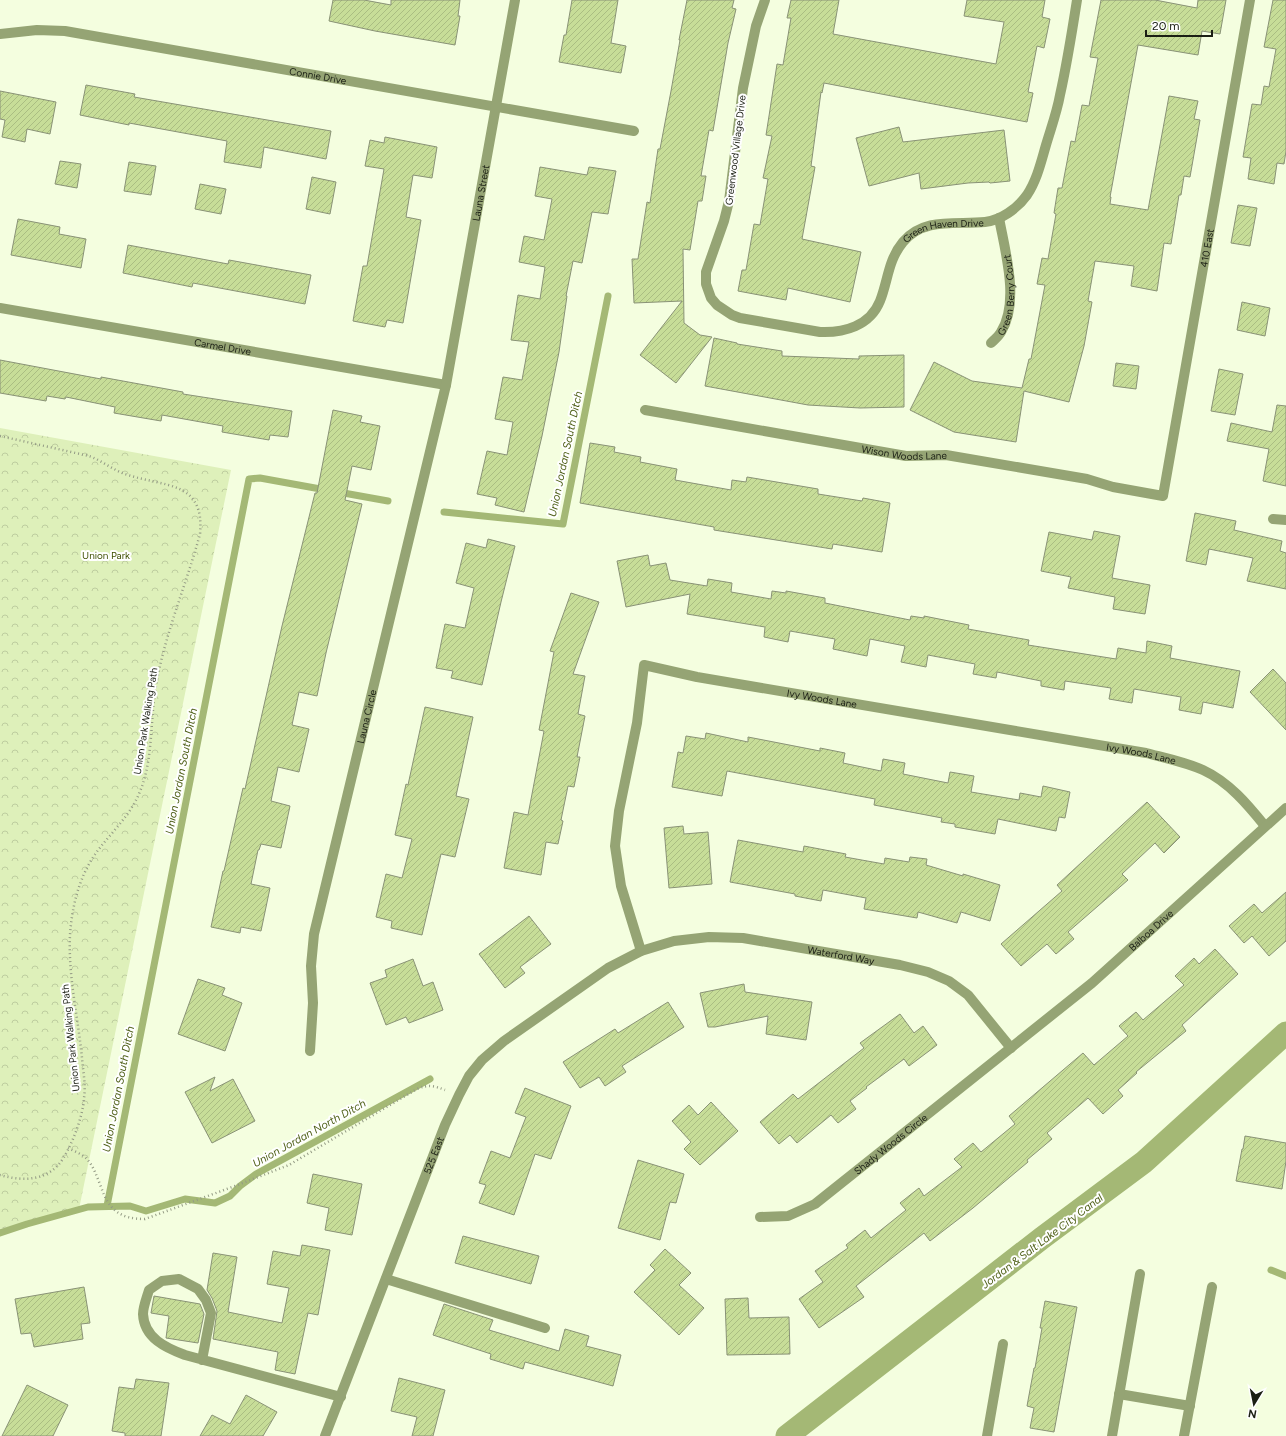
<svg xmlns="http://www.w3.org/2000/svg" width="1286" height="1436" viewBox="0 0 1286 1436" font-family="Figtree,sans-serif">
<defs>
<pattern id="forest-crowns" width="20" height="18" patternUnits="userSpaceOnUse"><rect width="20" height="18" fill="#def0ba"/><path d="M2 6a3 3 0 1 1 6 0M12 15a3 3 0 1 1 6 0" fill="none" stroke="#becd9f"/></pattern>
<pattern id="building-hatch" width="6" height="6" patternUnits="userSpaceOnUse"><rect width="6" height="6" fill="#c7dd98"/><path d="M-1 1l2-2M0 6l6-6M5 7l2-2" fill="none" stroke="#aabd82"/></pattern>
</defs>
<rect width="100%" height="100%" fill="#f4fedf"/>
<!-- forest -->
<path fill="url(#forest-crowns)" d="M0,428L231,470L79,1209L0,1229Z"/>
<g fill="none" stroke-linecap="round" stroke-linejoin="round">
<!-- stream -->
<g stroke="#a4b875" stroke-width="7">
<path d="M338,492L388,501"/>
<path d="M444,512L563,524L608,296"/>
<path d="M107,1206L249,479L260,478L326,490"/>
<path d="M0,1233L27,1224L88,1207L130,1206L146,1211L185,1199L215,1203L230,1196L240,1186L256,1174L430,1079"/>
<path d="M1271,1270L1286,1276"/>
</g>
<!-- canal -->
<path stroke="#a4b875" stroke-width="23" d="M787,1436L1042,1238L1144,1162L1286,1033"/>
</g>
<!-- building -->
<g fill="url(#building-hatch)" stroke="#899276">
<path d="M333,0H364L391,5V0H460L458,16H460L455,45L375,31L329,21Z"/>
<path d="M572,0H618L611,43L626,46L621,73L559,62L564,35H566Z"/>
<path d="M687,0H734L732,8L736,9L728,43L713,131L709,130L701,176H706L702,201H698L690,250L683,249L684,323L700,335L712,337L676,383L640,355L682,301L634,303L632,259H638L647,202L650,203L658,149H660L671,91L680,40H679Z"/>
<path d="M791,0H839L833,34L996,64L1004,22L964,16L967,0H1045L1042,17L1050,19L1044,48L1037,46L1028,92L1033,93L1027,122L824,83L822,93L821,92L811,166L815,167L802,239L861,252L850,302L788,288L786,300L738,291L742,270H746L754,224L760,225L768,179L763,178L772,136L766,135L769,116L777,64L783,65L791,18H787Z"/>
<path d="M1101,0H1155L1197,8L1198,0H1226L1220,34L1202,31L1198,55L1138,45L1110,197H1111L1110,204L1148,210L1169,96L1198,101L1194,119L1200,120L1190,177L1184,176L1181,195H1179L1171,244L1164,243L1157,291L1131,286L1134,266L1095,261L1088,301L1092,302L1084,346L1069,402L1024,391L1016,442L954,432L910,410L934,362L972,381L1022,388L1029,359H1031L1045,285L1037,284L1042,258L1048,259L1056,214L1054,213L1058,188H1062L1071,141L1075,142L1082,105L1089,106L1098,58L1090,57Z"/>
<path d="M1273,0H1286V151L1284,164L1277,163L1274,184L1248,179L1251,158L1243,157L1252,104L1261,105L1264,86L1269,87L1276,49L1264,47Z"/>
<path d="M86,85L135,94L134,97L331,131L326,159L264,147L261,168L224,162L227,141L129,123V125L80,115Z"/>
<path d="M0,91L56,102L50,134L27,129L25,142L2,137L5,120L0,119Z"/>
<path d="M899,127L903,142L1004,130L1010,181L990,183L989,182L968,183L921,189L919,173L869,186L856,138Z"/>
<path d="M385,137L437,147L432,178L413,175L406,217L421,220L403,323L387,320L385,327L353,321L363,266H367L384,169L365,166L370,140L384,143Z"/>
<path d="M60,161L81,164L77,188L55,184Z"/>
<path d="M129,162L156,166L151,195L124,191Z"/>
<path d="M540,167L587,175L589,167L616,171L608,214L592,212L582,263L573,261L566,296H567L559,352L542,436L524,512L495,505L497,498L477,494L487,451L507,455L513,422L495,419L503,377L522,380L529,342L511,340L518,295L540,299L545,267L519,262L524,236L544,240L552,199L535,196Z"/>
<path d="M312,177L336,182L330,214L306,209Z"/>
<path d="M200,184L226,189L221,214L195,209Z"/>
<path d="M1238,205L1257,208L1250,246L1231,243Z"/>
<path d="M18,219L60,227L59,234L86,239L81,268L11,255Z"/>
<path d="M128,245L228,264L229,260L311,275L305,304L193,283L192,287L123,273Z"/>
<path d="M1242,302L1270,308L1265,336L1237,330Z"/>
<path d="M714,338L737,343V344L782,351V356L859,359V356L904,355V407L860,408L808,405L705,386Z"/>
<path d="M0,360L101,379V377L183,392V394L292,411L288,437L270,435L269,440L222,432L223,426L162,415L161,421L114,413L115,407L66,397L65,399L47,396L46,401L0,393Z"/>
<path d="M1116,363L1139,366L1136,389L1113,386Z"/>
<path d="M1219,369L1243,374L1235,415L1211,411Z"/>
<path d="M1277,405L1286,406V486L1263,481L1269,449L1227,441L1231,423L1272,432Z"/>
<path d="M333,410L362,416L360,422L380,426L371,470L352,466L345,500L362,504L326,653L317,696L299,692L292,725L309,729L299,772L278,767L271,801L290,806L281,848L261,844L259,850H258L251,884L270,888L261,931L241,927L240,933L211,927L223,871H224L243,788L245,789L282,626L315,493H317Z"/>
<path d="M590,443L615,447L614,452L641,457L640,462L677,469L675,480L731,490L732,480L746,482L747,477L818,489V494L862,501L863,498L890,503L882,552L833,544L832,549L714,530V527L580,503Z"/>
<path d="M1195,513L1236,521L1234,530L1282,541L1280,551L1286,553V589L1247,581L1253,558L1209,549L1206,565L1186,561Z"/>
<path d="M1094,531L1120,536L1112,578L1150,585L1145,614L1113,609L1115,597L1068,588L1071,577L1041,571L1049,532L1092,540Z"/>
<path d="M488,539L515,546L501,602L482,685L451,678L453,671L436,668L445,624L465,628L474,588L456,583L466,543L486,548Z"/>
<path d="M648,555L650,566L666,563L670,580L707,586L708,579L732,583L731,592L771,599L772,591L786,593V591L825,598V603L910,620L911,616L924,618V616L969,625L968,629L1029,640L1028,645L1116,659L1118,648L1146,653L1147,641L1172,646L1170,658L1240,671L1233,708L1203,702L1201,714L1179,710L1181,697L1134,689L1132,703L1109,699L1111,688L1065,681L1064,690L1041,686V681L997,672L996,678L973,674L975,664L928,655L926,667L901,662L905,646L870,639L867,656L833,649L835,639L790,631L788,642L764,637L765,627L687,614L690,594L626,607L617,561Z"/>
<path d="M571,593L599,602L573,674L585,676L578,714L585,716L577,757H580L574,787L568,786L561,820L563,821L558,844L546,842L541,875L504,868L514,812L528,815L544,731L539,730L554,652L550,651Z"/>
<path d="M1273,669L1286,683V730L1250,692Z"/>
<path d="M425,707L473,717L456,796L469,799L455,857L441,854L422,935L391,928L392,921L376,917L386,874L402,878L412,839L395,835L406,784L408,785Z"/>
<path d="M706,733L748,742V737L820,751V748L845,753L843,763L881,771L883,759L905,763L903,774L948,783L950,772L974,776L971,792L1019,800L1020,793L1041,797L1043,786L1070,792L1065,818L1059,817L1056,831L998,819L995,834L955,827V824L941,822L942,818L874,805L875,799L727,771L722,796L672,787L678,752L683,753L686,736L705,739Z"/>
<path d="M1147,802L1180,837L1164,853L1155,843L1122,874L1128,880L1068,932L1074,939L1056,954L1047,944L1021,966L1001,944L1062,891L1057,885Z"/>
<path d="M683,826L684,834L708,832L712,884L669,888L664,828Z"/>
<path d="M738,840L803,852L804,846L846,854L845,857L884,864L885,858L909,862L910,857L927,859L926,865L963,876V874L1000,885L990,921L961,912L957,923L918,912L917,918L864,909L866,898L823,890L821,901L795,896V894L730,882Z"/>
<path d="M1286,892V941L1269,956L1252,936L1244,943L1229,926L1254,904L1262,913Z"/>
<path d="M529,916L551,944L520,967L525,973L505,988L479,954Z"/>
<path d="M1215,949L1238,974L1182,1025L1186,1031L1136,1072L1137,1073L1118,1090L1123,1096L1103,1114L1088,1098L1047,1133L1052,1139L1027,1160L1028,1162L973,1208L930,1241L924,1233L856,1286L864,1297L819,1328L799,1299L823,1282L815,1271L848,1248L846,1245L865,1230L871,1238L906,1210L900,1203L919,1188L924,1196L962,1167L954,1159L973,1143L981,1152L1015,1124L1009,1116L1083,1053L1094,1065L1128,1036L1119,1026L1136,1012L1143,1020L1184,985L1175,976L1194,958L1199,964Z"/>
<path d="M413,959L423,986L433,982L443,1010L409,1023L406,1017L386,1025L370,983L387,977L385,970Z"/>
<path d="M198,979L225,988L222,995L242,1003L225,1051L178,1034Z"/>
<path d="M744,984L745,992L812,1002L806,1040L766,1034L768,1016L715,1027H708L700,993Z"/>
<path d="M668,1002L684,1027L622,1066L626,1072L605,1086L599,1077L580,1088L563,1062L615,1029L618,1033Z"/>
<path d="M900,1014L914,1033L923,1026L937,1045L909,1066L904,1059L866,1087L867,1088L850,1101L856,1109L838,1123L831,1115L797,1143L790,1135L779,1144L760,1122L793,1094L798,1099L864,1048L860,1043Z"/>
<path d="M215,1077L210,1091L233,1079L255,1121L212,1143L185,1092Z"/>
<path d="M525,1088L571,1106L551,1159L535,1154L514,1215L479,1203L486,1185L479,1183L491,1151L510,1158L526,1117L515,1113Z"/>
<path d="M711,1102L738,1131L700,1165L684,1149L691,1142L672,1121L689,1105L698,1115Z"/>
<path d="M1245,1136L1286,1143V1161L1282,1189L1236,1181L1242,1149H1243Z"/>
<path d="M638,1160L684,1174L676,1203L670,1202L660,1240L618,1228Z"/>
<path d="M313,1174L362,1184L352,1235L325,1230L329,1208L307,1203Z"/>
<path d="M463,1236L539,1256L531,1284L455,1263Z"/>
<path d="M302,1245L330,1250L318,1315L308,1313L295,1374L275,1370L278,1352L213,1339L217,1311L212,1298L207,1290L213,1253L237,1257L228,1312L282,1323L289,1288L267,1284L273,1251L300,1256Z"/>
<path d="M665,1249L691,1273L679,1285L704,1308L679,1335L634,1292L655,1270L650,1265Z"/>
<path d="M84,1287L90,1323L81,1324L83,1339L34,1347L31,1333L21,1334L15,1299Z"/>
<path d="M154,1296L200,1304L204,1314L198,1343L166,1338L169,1316L151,1313Z"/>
<path d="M748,1298L749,1318L789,1317L790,1354L727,1355L725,1299Z"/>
<path d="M1045,1301L1077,1307L1054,1432L1030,1428L1034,1408L1027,1406L1034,1368H1035L1042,1328H1040Z"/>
<path d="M444,1304L493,1320L489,1330L559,1351L565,1329L589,1336L586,1346L621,1355L613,1386L525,1362L523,1369L490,1359L491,1354L433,1335Z"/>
<path d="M399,1378L445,1390L433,1436H412L417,1417L391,1411Z"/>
<path d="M136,1379L169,1383L161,1436H125V1433L112,1431L119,1387L134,1389Z"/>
<path d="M27,1385L68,1405L53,1436H2Z"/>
<path d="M246,1395L277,1412L263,1436H200L212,1415L230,1424Z"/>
</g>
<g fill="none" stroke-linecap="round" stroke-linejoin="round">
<!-- path -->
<g stroke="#949b85" stroke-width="2.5" stroke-dasharray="1 3" stroke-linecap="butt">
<path d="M0,436L89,456C103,461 114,471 128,475C165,487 205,481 200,534C186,586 163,638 155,692C150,727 153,764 138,796C129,816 112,832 99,849C80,873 72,905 70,935C68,976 78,1017 82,1058C83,1071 86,1085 84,1098C83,1116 73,1142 64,1157C50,1181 24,1182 0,1175"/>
<path d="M68,1148C74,1151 82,1154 87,1159C94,1167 97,1177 101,1187C109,1210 120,1219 145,1219L235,1186L289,1165L417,1089C428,1084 435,1086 445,1090"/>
</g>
<!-- minor -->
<g stroke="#95a474" stroke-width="10">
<path id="s1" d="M765,0L756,26L743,88L729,201L724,221L706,272V284L711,298L717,305L732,315L740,318L820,332C844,333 870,326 880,301C888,281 888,260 903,242C924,217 956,225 985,222C1001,220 1017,209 1027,195C1037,180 1041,162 1046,145C1051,128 1057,112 1060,95C1067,64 1072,32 1077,0"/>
<path id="s2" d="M0,34L37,30L65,31L634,131"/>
<path id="s3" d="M0,308L446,385"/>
<path id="s4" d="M991,343C994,340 999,336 1001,332C1020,302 1005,251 999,218"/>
<path id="s5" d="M645,410L906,456L946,455L1087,479L1113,487L1163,496L1250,0"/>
<path d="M1273,519L1286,520"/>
<path id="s6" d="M641,951L621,886L615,846L619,811L637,723L644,665L697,677L1146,753C1165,758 1185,762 1203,770C1229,782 1248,805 1265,826"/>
<path id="s7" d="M310,1051L313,1003L311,966L314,934L446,385L515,0"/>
<path id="s8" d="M760,1217L788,1216L815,1204L1092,983L1286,808"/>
<path d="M386,1279L545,1328"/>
<path d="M202,1360L211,1313L206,1300L198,1289L179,1279L162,1281L149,1290C147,1297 143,1307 143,1314C144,1338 166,1348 185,1355L341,1397"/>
<path d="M1119,1394L1190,1406"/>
<path id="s9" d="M325,1436L445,1125L459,1095L469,1076L482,1060L504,1041L608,968L641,951L674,941L709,937L743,938L900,965L928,972L949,981L968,995L1011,1048"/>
<path d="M987,1436L1003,1344"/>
<path d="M1112,1436L1140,1274"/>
<path d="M1184,1436L1212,1287"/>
</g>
</g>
<g text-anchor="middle" stroke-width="4" stroke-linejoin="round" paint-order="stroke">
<!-- street labels -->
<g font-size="10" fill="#1b1f14" stroke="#fff">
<text dy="4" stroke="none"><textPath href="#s2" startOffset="322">Connie Drive</textPath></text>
<text transform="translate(735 150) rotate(-83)" y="4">Greenwood Village Drive</text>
<text dy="4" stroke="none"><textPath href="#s7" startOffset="877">Launa Street</textPath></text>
<text dy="4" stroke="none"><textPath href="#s1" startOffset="603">Green Haven Drive</textPath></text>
<text dy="4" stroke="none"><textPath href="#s5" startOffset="778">410 East</textPath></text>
<text dy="4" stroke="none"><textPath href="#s4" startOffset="53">Green Berry Court</textPath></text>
<text dy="4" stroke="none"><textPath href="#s3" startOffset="226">Carmel Drive</textPath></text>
<text dy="4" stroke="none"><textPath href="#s5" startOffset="263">Wison Woods Lane</textPath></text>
<text dy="4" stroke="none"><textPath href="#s6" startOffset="473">Ivy Woods Lane</textPath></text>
<text dy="4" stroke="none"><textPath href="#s7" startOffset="341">Launa Circle</textPath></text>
<text transform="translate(145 721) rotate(-81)" y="4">Union Park Walking Path</text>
<text dy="4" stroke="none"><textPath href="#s6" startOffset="797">Ivy Woods Lane</textPath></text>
<text dy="4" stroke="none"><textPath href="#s8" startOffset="491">Balboa Drive</textPath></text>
<text dy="4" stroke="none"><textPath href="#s9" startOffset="805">Waterford Way</textPath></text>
<text transform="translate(70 1038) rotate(-96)" y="4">Union Park Walking Path</text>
<text dy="4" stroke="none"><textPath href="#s8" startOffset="154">Shady Woods Circle</textPath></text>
<text dy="4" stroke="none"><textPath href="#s9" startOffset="301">525 East</textPath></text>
</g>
<!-- park labels -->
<g font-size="10" fill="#3e4f00" stroke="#fff">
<text x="106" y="559">Union Park</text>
</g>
<!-- water labels -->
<g font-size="11" font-style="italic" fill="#4e5f16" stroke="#fff">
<text transform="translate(565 454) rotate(-78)" y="4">Union Jordan South Ditch</text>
<text transform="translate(181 771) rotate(-79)" y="4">Union Jordan South Ditch</text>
<text transform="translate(118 1089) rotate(-79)" y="4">Union Jordan South Ditch</text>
<text transform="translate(309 1133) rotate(-29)" y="4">Union Jordan North Ditch</text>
<text transform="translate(1042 1241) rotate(-37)" y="4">Jordan &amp; Salt Lake City Canal</text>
</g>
</g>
<!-- north arrow -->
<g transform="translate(1254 1404) rotate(190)" stroke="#ffffff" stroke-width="3" paint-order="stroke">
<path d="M0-3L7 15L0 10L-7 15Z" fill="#1b1f14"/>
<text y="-6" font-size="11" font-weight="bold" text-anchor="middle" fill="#1b1f14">N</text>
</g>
<!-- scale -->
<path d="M1146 30v6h66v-6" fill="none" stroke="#1b1f14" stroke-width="2"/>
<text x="1152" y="30" font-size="12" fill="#1b1f14" stroke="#ffffff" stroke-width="3" paint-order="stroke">20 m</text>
</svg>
